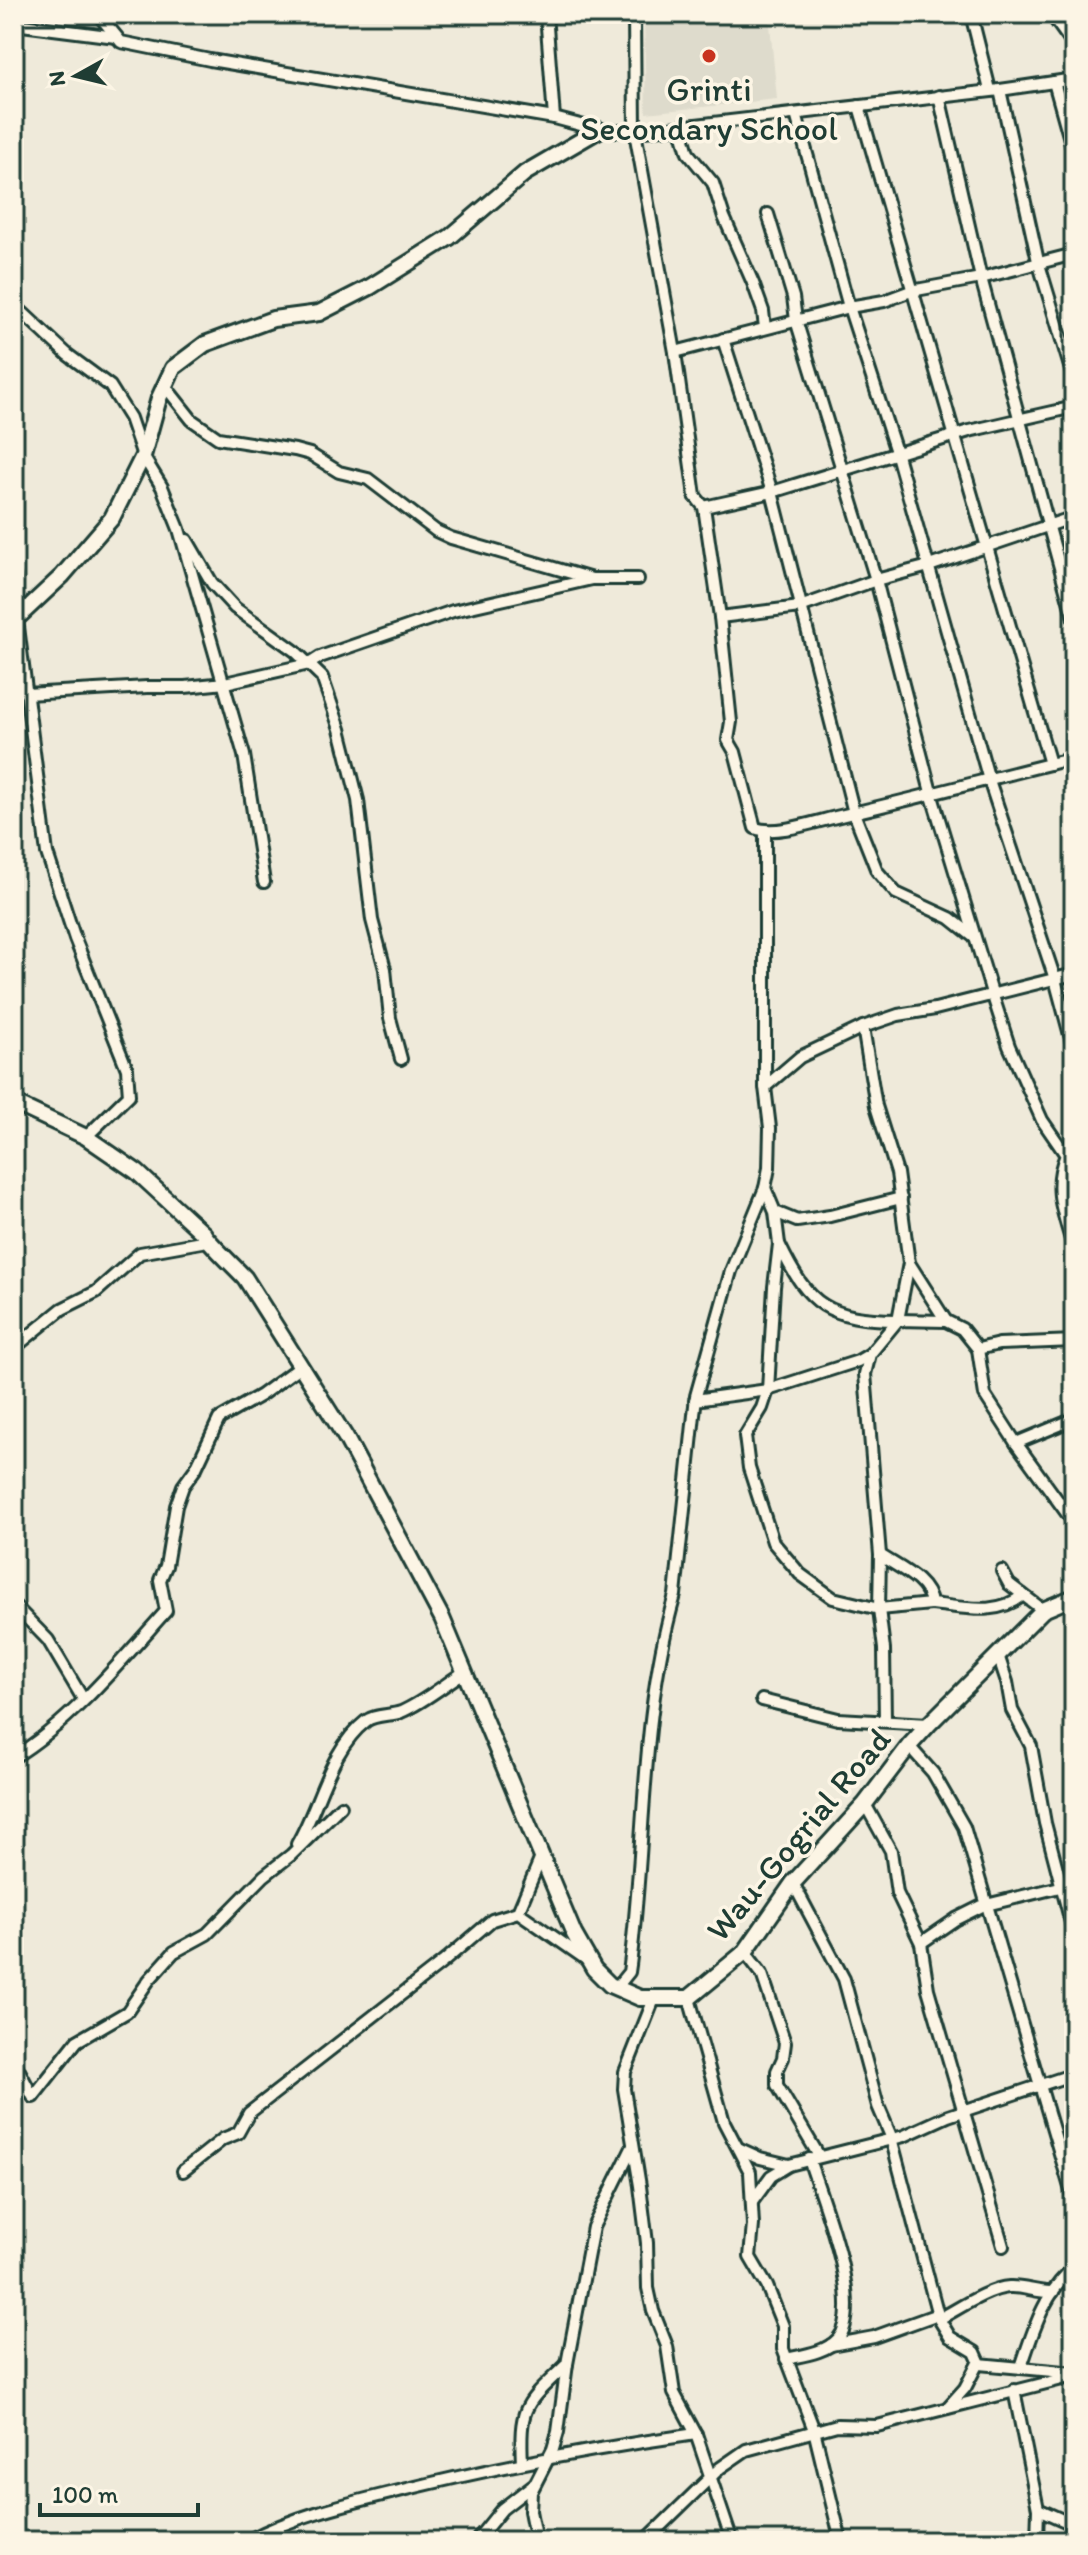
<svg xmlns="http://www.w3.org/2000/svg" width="1088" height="2555" viewBox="0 0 1088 2555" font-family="Itim,sans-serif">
<rect width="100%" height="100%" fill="#efeada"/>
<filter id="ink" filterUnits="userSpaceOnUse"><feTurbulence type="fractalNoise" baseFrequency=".0125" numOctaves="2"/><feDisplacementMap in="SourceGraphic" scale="16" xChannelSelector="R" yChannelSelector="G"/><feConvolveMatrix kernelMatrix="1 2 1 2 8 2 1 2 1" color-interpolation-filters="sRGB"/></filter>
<g filter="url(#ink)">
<!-- built -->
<path fill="#dedbcc" d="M644,14H769L777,99L646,113Z"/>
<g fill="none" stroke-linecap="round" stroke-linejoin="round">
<!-- minor casing -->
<g stroke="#1f3d34" stroke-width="16">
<g id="minor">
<path d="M98,14L121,42L210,60L554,118L599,130L635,132L1000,90L1074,79"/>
<path d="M546,14L554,118"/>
<path d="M634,14L635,132L675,352L695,496L704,507L720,617L731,722L728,740L735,752L755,828C776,836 817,821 840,816C918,798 996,777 1074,758"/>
<path d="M971,14L990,90"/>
<path d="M1051,14L1074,46"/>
<path d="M14,24L116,37"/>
<path d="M1054,82L1074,154"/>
<path d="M1000,90L1038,261L1074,380"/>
<path d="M939,96L981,278L1074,619"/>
<path d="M859,106L1050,764"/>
<path d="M796,114L849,307L897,455L989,780L1055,979L1074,1050"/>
<path d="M681,128L688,153L713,183L724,217L753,283L763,311L765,328"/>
<path d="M768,214L793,297L796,320L876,580L932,796L992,993L1009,1046L1042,1120L1066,1155C1051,1189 1065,1216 1074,1250"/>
<path d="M14,310L22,312L68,355L110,386L130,418L143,456L162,487L179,529L244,755L264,882"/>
<path d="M723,339L772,492L854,813L877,871L896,893L950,918L974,937"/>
<path d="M675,352L849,307L884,301L911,291L981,278L1074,254"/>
<path d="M165,386L192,420L218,438L295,450L310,454L339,472L368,479L436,531L451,538L592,579H638"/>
<path d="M704,507L772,492L969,431L1074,407"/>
<path d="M187,540L212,583L235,608L295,651L322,677L340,729L358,800L372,920L385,969L390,1018L401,1059"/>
<path d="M14,575L17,619L47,853L75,939L127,1069L129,1095L86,1137"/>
<path d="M720,617L800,607L876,580L929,566L1074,517"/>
<path d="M26,694L147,687H185L225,683L309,664L320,657L453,611L592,579"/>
<path d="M765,1087L800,1057L863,1027L898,1015L935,1009L1074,974"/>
<path d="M1074,1147L1066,1155L1074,1162"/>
<path d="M765,1188L775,1212L779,1244L774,1287L768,1390L762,1408L745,1436L749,1468L773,1542L800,1574L833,1598L879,1609L931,1604"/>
<path d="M775,1212L797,1221L830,1216L901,1198"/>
<path d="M779,1244C809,1307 829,1319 898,1320L909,1263L897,1173L876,1106L863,1027"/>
<path d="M909,1263L946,1321"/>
<path d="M14,1348L62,1309L96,1292L140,1253L207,1241"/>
<path d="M978,1349L985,1395L1016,1443L1074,1523"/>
<path d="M870,1354L898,1320L946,1321L962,1329L978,1349L999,1344L1074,1341"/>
<path d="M1074,1356V1372"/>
<path d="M695,1400L768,1390L858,1361L870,1354L865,1374L880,1555L879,1609L884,1649L885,1720"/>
<path d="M1016,1443L1074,1419"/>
<path d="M880,1555C899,1568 929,1580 931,1604C963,1607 997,1617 1023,1595"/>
<path d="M1002,1571L1009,1584L1043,1610"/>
<path d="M1070,1600L1074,1617"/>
<path d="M14,1605L48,1640L83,1699"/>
<path d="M998,1655L1007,1682L1012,1710L1031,1746L1045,1823L1074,1934"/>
<path d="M762,1700L838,1719L929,1724"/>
<path d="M909,1746L933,1773L964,1827L1074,2201"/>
<path d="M14,1757C70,1723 122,1660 166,1611L160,1580L166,1566L176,1506L183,1486L196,1468L219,1419L261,1395L299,1367"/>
<path d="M865,1804L891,1851L897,1893L921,1943L928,1989L1003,2246"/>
<path d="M297,1844C320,1805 329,1750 366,1721C375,1714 391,1716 401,1712C424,1702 444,1685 464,1672"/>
<path d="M793,1883L844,1979L878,2106L890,2134L939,2319L950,2337L975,2352L979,2361L965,2388L947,2408"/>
<path d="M518,1912L542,1855"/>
<path d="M921,1943L956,1919L982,1906L1060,1887"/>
<path d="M745,1952L762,1974L785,2043L783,2058L777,2071V2085L819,2156"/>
<path d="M616,1988L629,1972L630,1965C646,1842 640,1715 675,1595L696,1396L731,1271L765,1188L769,1168L770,1128L765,1087V832"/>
<path d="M689,1998L724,2122L750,2172L753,2225L750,2257L767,2286L783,2326V2349L814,2430L841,2541"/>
<path d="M654,1999L625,2072L624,2089L640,2186L647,2243L648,2288L653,2311L667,2346L674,2393L696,2434L732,2541"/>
<path d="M14,2061L33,2097L77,2041L127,2012L149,1980L174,1952L207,1934L264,1876L291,1855L341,1806"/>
<path d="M738,2148L760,2158L789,2165"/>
<path d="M183,2171L223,2139L238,2133L249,2113L443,1962L492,1920L518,1912L587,1960"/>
<path d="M752,2202L771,2176L789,2165L904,2136L948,2116L1074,2074"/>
<path d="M939,2319C958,2309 989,2288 1009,2287C1024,2286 1038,2293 1053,2292"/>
<path d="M831,2345L874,2337L938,2314"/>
<path d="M786,2359C804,2355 825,2353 838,2339C866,2306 821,2198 809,2159"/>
<path d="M979,2364L1074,2373"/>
<path d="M1021,2367C1033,2332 1044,2292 1074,2268"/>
<path d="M1014,2390L1038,2509L1037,2541"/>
<path d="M522,2463C519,2403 526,2404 567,2364"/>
<path d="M1038,2509L1074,2525"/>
<path d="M247,2541C296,2515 350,2503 403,2490C500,2466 597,2448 696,2434"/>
<path d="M476,2541L502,2509L533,2485"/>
<path d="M536,2541L530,2511L531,2492L553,2449L558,2432L567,2364L593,2227L633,2146"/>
<path d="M645,2541L720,2468L746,2450L837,2425L877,2426L1074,2376"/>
</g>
</g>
<!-- major casing -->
<g stroke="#1f3d34" stroke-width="20">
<g id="major">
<path d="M14,621L62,576L112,518L143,456L159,398L173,368L205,344L273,319L319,313L370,287L450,237L525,173L599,130"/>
<path d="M14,1103L86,1137L137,1172L204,1234C207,1241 237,1269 245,1278L346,1438L442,1618L574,1934L594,1969L610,1985L640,1998H689L745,1952L793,1883L865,1804L909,1746L929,1724L1043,1610L1074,1597"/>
</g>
</g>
<!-- minor -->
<use href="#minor" stroke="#fcf5e5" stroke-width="10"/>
<!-- major -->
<use href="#major" stroke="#fcf5e5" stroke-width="14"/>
</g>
</g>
<!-- markers -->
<circle fill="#c8321e" stroke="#fcf5e5" stroke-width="3" cx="709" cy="56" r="8"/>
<g text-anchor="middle" stroke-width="7" stroke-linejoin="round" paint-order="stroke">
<!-- poi labels -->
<g font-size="34" fill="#1f3d34" stroke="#fcf5e5">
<text x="709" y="101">Grinti<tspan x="709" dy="39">Secondary School</tspan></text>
</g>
<!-- street labels -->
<g font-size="34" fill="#1f3d34" stroke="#fcf5e5">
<text transform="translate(798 1834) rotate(-50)" y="12">Wau-Gogrial Road</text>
</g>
</g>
<!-- margin -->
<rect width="1088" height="2555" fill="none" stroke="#fcf5e5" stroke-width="48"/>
<rect x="24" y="24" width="1040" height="2507" fill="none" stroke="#1f3d34" stroke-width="3" filter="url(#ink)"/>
<!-- north arrow -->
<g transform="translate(76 76) rotate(262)" stroke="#fcf5e5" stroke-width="6" paint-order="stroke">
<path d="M0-6L14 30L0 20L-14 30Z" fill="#1f3d34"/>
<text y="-12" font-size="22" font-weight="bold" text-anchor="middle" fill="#1f3d34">N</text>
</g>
<!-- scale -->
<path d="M40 2503v12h158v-12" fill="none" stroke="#1f3d34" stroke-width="4"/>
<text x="52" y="2503" font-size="24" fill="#1f3d34" stroke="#fcf5e5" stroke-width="6" paint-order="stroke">100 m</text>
</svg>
